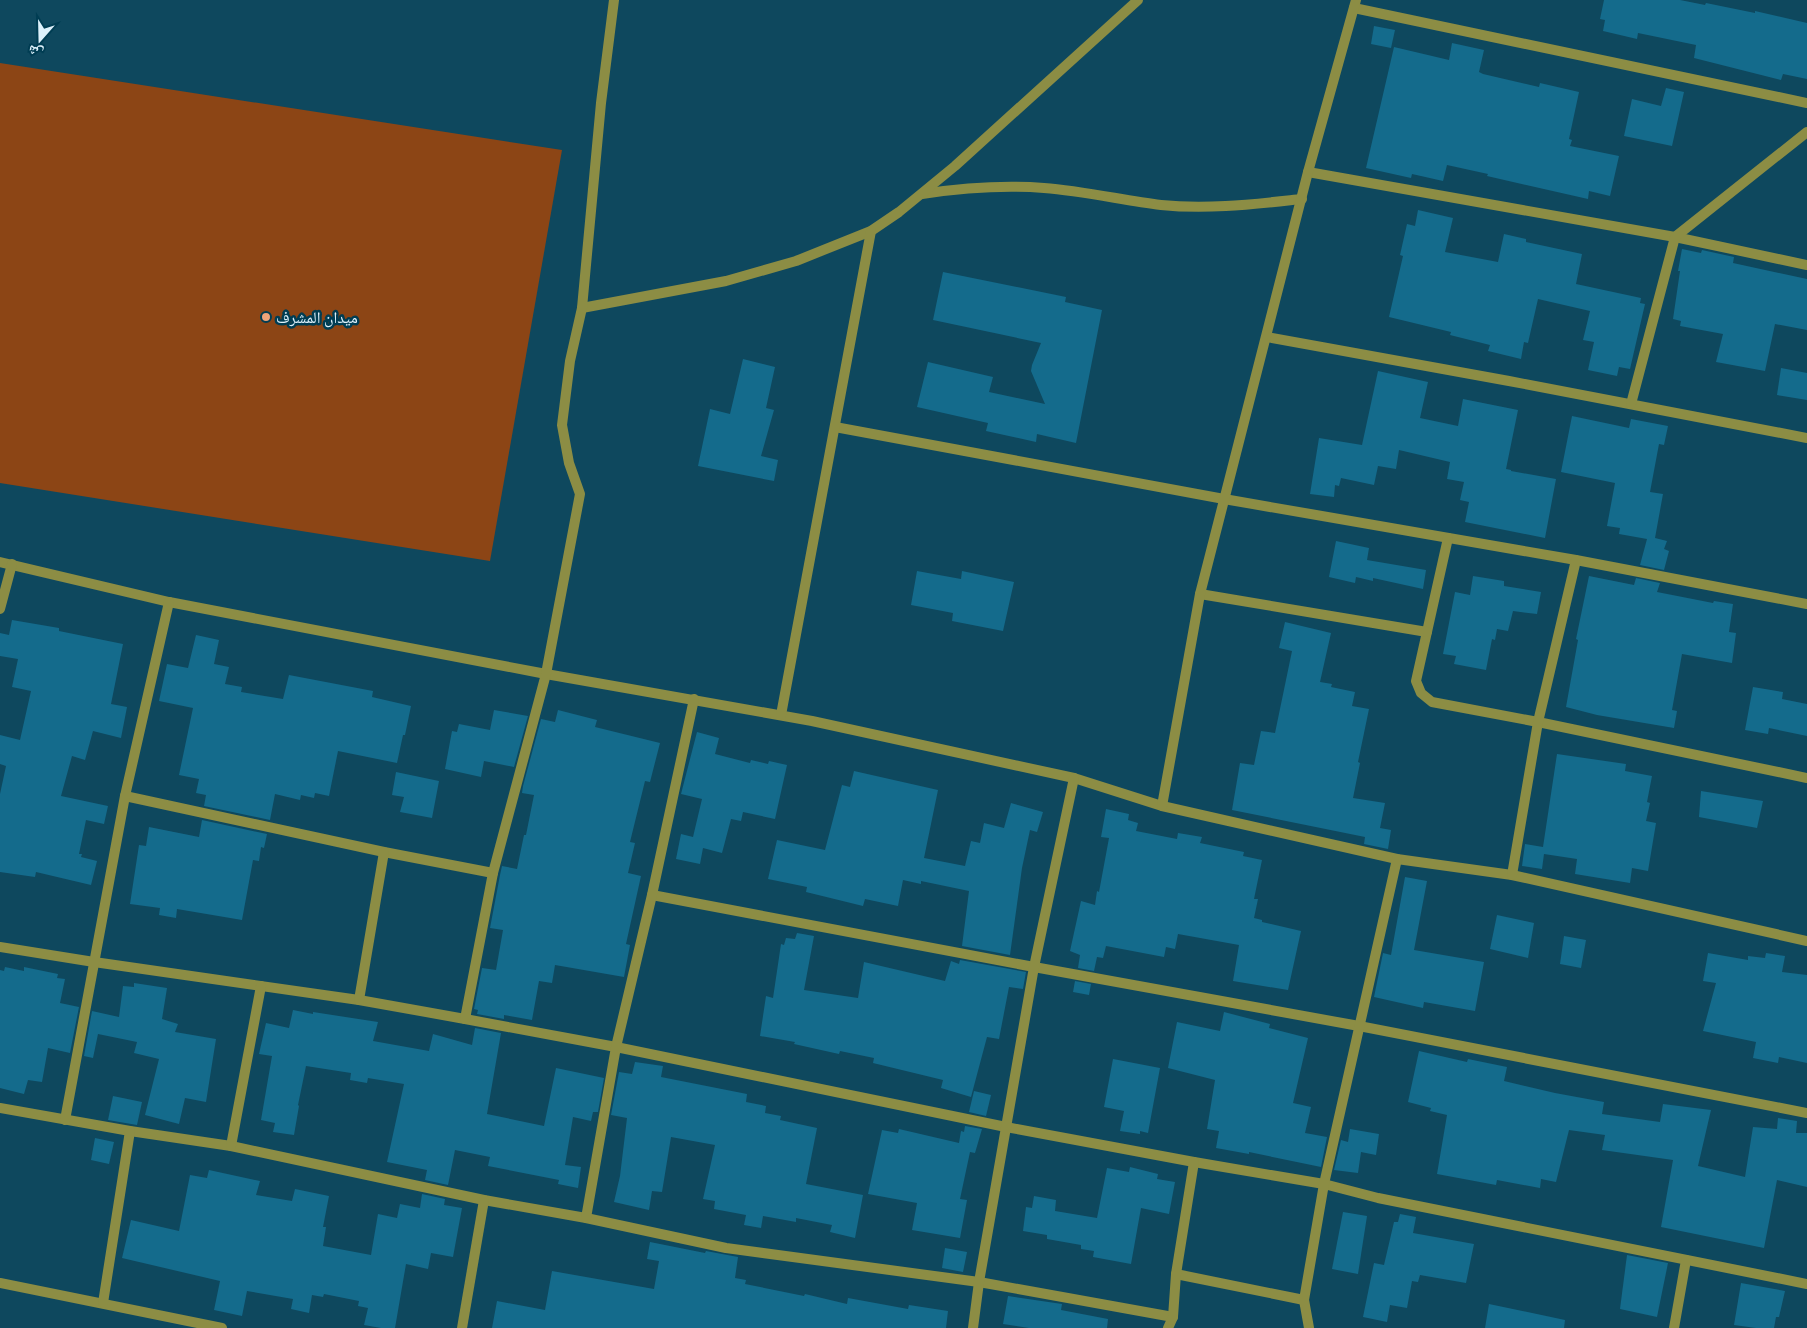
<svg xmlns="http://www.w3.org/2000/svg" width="1807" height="1328" viewBox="0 0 1807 1328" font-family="Cabin,'Noto Naskh Arabic',sans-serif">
<rect width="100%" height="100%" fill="#0e485e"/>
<!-- green -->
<path fill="#8c4515" d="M0,63L562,150L490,561L0,483Z"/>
<!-- building -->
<g fill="#146b8c">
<path d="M1604,0H1680L1705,5L1706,3L1755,13V11L1807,23V79L1783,74L1781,80L1694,58L1696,45L1638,33L1637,39L1603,31L1605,20L1600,19Z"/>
<path d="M1374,26L1395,30L1391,48L1371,44Z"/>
<path d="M1452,43L1484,50L1479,72L1483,74L1539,87L1540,83L1579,92L1569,139L1572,140L1570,146L1619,156L1610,196L1589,191L1588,199L1487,176L1488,174L1447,165L1443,181L1412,174L1411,178L1366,168L1394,47L1449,60Z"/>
<path d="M1666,88L1684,92L1672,146L1624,136L1632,99L1661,106Z"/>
<path d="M1418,210L1453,218L1445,252L1498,262L1504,234L1526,239V242L1582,254L1576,284L1641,298L1640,303L1645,304L1630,369L1619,367L1617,376L1588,370L1594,342L1583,340L1590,311L1538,299L1528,343L1524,342L1521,359L1488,351L1490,345L1450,335L1451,332L1389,317L1403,256L1400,255L1407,224L1415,226Z"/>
<path d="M1682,249L1701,253L1702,250L1734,257L1733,263L1807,279V330L1775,324L1765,371L1716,362L1723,334L1680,326L1681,321L1673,319L1680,271H1678Z"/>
<path d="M943,272L1066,297L1065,302L1102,310L1076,443L1037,434L1036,442L986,431L988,423L917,407L928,362L993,377L989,392L1045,404L1031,371L1032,365L1041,343L933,320Z"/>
<path d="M743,359L775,367L766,408L774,410L761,456L778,460L774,481L698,466L710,409L730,414Z"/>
<path d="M1781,368L1807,373V400L1777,395Z"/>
<path d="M1378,371L1428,382L1420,418L1458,426L1463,399L1518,410L1506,469L1511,470V471L1556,479L1545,538L1465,522L1469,502L1460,500L1464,482L1447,479L1450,462L1399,450L1396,469L1378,466L1374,485L1341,478L1339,486L1335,485L1334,497L1310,494L1319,438L1362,445Z"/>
<path d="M1572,416L1629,428L1631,419L1668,426L1664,445L1659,444L1650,492L1663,494L1655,538L1667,541L1664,549L1669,551L1664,570L1640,565L1647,539L1619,534L1620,528L1607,526L1615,483L1561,472Z"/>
<path d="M1336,541L1369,548L1367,560L1426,570L1423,589L1373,578V581L1356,577L1355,583L1329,577Z"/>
<path d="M917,571L961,579L962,571L1014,582L1003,631L952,621L953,613L911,605Z"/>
<path d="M1473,576L1504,581V586L1541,592L1537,614L1513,611L1508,631L1497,629L1495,640L1492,639L1486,670L1454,664L1456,656L1443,654L1455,592L1470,595Z"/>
<path d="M1589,576L1634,585L1636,578L1660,583L1657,592L1713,603L1714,601L1733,604L1729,632L1736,633L1732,663L1682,654L1672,710L1677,711L1674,728L1597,715L1566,707L1578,640L1576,639Z"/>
<path d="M12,620L59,628V631L123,644L111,704L127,707L121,738L93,731L85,760L72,756L61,796L108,806L104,824L86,820L79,854H82L81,857L97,861L91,885L36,872L35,877L0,872V794L6,766L0,764V735L20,740L31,691L12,687L18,659L0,656V633L9,635Z"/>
<path d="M1285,622L1331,633L1320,682L1332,684L1331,687L1355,692L1352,706L1369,709L1358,762L1360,763L1353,798L1385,803L1380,828L1391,830L1388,849L1364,844L1365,837L1232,810L1240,763L1254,765L1261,731L1275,733L1292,651L1279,648Z"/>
<path d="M196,635L219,640L214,664L229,667L225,684L242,687L241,692L283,699L289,675L373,691L372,697L411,706L405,735H403L397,763L338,751L329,796L315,793L314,798L301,795L300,800L275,794L270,820L204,806L206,795L196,793L199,779L179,775L193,708L159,701L167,664L188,668Z"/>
<path d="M1753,687L1783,692L1782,699L1807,704V736L1769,728L1768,734L1745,730Z"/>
<path d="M494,710L528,716L514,767L484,761L481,777L445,769L452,731L457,732L459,724L490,730Z"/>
<path d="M558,710L597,720L595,727L660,743L650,782L645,781L630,842L635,843L628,873L641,876L626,944L630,945L624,977L555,965L552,983L539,981L532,1020L504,1015V1019L477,1014L478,1010L474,1009L482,968L496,970L503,930L490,928L500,875L502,866L517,869L524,835H526L534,795L522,793L523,786L541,719L555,722Z"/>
<path d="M697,732L719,738L715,754L750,763L751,760L768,764L769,761L787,765L775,819L743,812L741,821L731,819L722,853L703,848L700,864L676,859L681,834L693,837L702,799L681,794Z"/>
<path d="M1557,754L1626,764L1625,771L1652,776L1647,802L1650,803L1646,821L1656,823L1648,871L1632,868L1630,883L1575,874L1577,859L1544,854L1542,869L1522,866L1525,844L1543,847Z"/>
<path d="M854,771L938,790L924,858L965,866L971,841L980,843L984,823L1004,828L1011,803L1043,812L1037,832L1030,830L1022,868L1010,955L962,946L969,891L921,881V884L903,880L898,906L865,899L863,906L806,892L807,887L768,879L777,840L825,850L842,785L850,787Z"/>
<path d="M396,772L439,781L432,818L400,812L404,797L392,795Z"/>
<path d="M1701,791L1763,801L1757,828L1699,817Z"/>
<path d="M1106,809L1129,814L1128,820L1138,823L1136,831L1177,839L1178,833L1202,837L1200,843L1244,852L1243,856L1262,860L1254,899H1258L1254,918L1262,920V922L1301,931L1288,990L1233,981L1239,945L1178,934L1175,949L1166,947L1164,957L1106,946L1103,958L1097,957L1094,971L1078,968L1080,955L1070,951L1081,901L1095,905L1097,891L1099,892L1109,838L1101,837Z"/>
<path d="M202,820L267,834L264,848L261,847L259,861L253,860L242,920L177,909L176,918L159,915L160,908L130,904L139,845L146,846L149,827L199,837Z"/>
<path d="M1405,877L1427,881L1414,950L1484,962L1475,1011L1424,1002L1423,1008L1374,997L1383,953L1391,955Z"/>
<path d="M1497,915L1534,923L1528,958L1490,949Z"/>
<path d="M797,933L814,936L804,990L858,998L864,962L945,981L951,961L959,964L960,960L1026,972L1023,989L1009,987L999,1039L987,1037L971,1097L941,1088L943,1080L873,1063L874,1058L840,1051L839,1054L794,1044L795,1042L760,1036L766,996L773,998L781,944L784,945L786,938L795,939Z"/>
<path d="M1564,936L1586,940L1581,968L1560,964Z"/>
<path d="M1708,953L1748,960V956L1765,958L1766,953L1785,956L1782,972L1807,975V1063L1779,1057L1778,1063L1753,1058L1756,1042L1703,1031L1716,983L1703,981Z"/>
<path d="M5,967L24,971V967L58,974L57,978L65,979L60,1003L79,1007L70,1053L48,1048L42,1082L28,1080L24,1094L0,1088V970L4,971Z"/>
<path d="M1075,981L1091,984L1089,995L1073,992Z"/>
<path d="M134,983L167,988L162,1019L178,1024L175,1032L216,1039L206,1102L185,1098L179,1124L145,1115L159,1059L134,1053L137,1042L98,1034L93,1058L84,1056L92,1011L119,1017L123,986L134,987Z"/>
<path d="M293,1010L313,1014V1012L378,1022L373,1041L429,1051L433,1034L472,1045L475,1028L501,1033L487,1114L544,1126L556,1068L604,1078L598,1112H593L591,1121L573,1117L565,1165L581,1167L578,1188L558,1184L559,1180L488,1166L490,1157L455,1150L448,1185L425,1180L427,1170L387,1162L404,1084L368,1078L367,1083L350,1080L351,1073L306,1066L298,1105L299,1106L294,1135L273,1132L275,1123L261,1120L272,1056L259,1054L266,1023L289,1028Z"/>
<path d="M1224,1012L1270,1024L1269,1028L1308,1038L1293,1103L1311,1107L1305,1133L1327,1137L1321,1167L1249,1152V1154L1216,1148L1219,1131L1207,1129L1215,1080L1168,1068L1177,1022L1220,1031Z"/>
<path d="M1419,1051L1467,1062L1468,1059L1507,1067L1504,1081L1555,1093L1604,1102L1602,1114L1660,1122L1663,1104L1711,1110L1698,1166L1745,1177L1753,1127L1777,1129L1778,1118L1797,1121L1796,1133H1807V1187L1777,1180L1764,1248L1661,1227L1673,1160L1602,1150L1605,1135L1569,1130L1556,1182L1541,1179L1540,1188L1497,1180L1496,1185L1437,1174L1447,1115L1430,1111L1431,1108L1408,1102Z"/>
<path d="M1113,1059L1160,1068L1148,1133L1140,1131V1134L1120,1131L1124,1111L1104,1107Z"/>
<path d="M635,1062L663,1066L661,1077L747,1094L746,1102L766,1106L765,1113L781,1116L780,1120L817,1128L806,1184L863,1195L855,1238L830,1232L832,1225L796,1218V1222L763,1216L761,1228L744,1225L746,1215L714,1209L715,1201L703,1199L715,1145L671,1137L662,1192L652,1191L649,1210L614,1202L620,1176L627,1118L611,1115L619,1072L632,1074Z"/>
<path d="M974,1091L991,1095L986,1116L969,1112Z"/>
<path d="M113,1096L142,1102L137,1125L108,1120Z"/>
<path d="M965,1126L982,1129L975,1153L970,1152L960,1199L967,1200L960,1238L912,1230L917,1203L868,1194L882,1130L898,1133L899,1129L959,1143L961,1131L964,1132Z"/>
<path d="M1350,1129L1379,1134L1376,1155L1361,1152L1358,1173L1334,1170L1341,1140L1348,1142Z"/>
<path d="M95,1138L114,1142L109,1164L91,1160Z"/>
<path d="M1130,1167L1158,1174L1157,1179L1175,1182L1169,1214L1141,1208L1131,1264L1093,1257L1094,1251L1081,1249V1245L1047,1239V1235L1023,1231L1026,1207L1032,1208L1034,1196L1056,1200L1055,1211L1097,1218L1107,1168L1129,1172Z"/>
<path d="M209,1170L260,1181L256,1195L292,1201L295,1189L329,1196L323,1227H326L323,1246L371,1255L378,1214L397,1218L400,1204L420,1208L422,1194L445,1199L444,1205L462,1208L453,1257L431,1253L428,1269L406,1264L395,1328H381L364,1325L368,1308L358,1306L359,1301L324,1294L323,1297L312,1295L309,1313L291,1309L293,1299L247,1291L242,1316L214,1310L220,1281L122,1258L131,1220L179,1231L190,1175L207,1178Z"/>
<path d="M1343,1212L1367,1216L1358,1274L1332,1269Z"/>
<path d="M1400,1214L1416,1217L1413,1233L1474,1244L1466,1283L1420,1275L1418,1282L1412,1281L1407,1308L1390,1305L1387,1322L1363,1317L1374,1263L1384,1265L1394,1222H1398Z"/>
<path d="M650,1242L705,1253L706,1251L738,1257L735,1278L746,1280L745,1284L804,1296L805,1294L847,1304L848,1298L908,1309L909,1305L948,1311L946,1328H492L497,1301L545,1310L552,1271L654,1289L659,1261L647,1259Z"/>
<path d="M945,1248L967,1252L963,1272L942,1268Z"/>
<path d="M1627,1255L1668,1263L1657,1317L1620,1309Z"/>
<path d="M1741,1283L1785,1291L1779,1317H1776L1774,1328H1756L1734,1325Z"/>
<path d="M1008,1296L1062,1304L1061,1310L1108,1319L1107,1328H1029L1003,1324Z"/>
<path d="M1489,1304L1565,1320L1564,1328H1485Z"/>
</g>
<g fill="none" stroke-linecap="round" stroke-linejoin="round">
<!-- minor -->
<g stroke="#8c8d44" stroke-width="10">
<path d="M1354,8L1807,103"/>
<path d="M1308,172L1675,237L1807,265"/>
<path d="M922,194C962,188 1004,185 1044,188C1083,191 1122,200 1161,205C1208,210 1255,204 1302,199"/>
<path d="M582,308L726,281L796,261L871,231L899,212L955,166L1138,0"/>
<path d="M1267,337L1509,381L1807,438"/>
<path d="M1631,404L1675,237L1807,132"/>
<path d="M835,427L1224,499L1576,560L1807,604"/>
<path d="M1448,538L1416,681L1421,693L1432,702L1538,722L1807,778"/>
<path d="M0,562L169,602L546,674L812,721L1074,778L1162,806L1397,859L1512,875L1807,941"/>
<path d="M1200,594L1427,632"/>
<path d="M0,609L12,564"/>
<path d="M781,715L871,231"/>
<path d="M125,796L384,852L493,873"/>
<path d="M1162,806L1200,594L1308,172L1356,0"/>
<path d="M1512,875L1538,722L1576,560"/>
<path d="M652,895L1034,967L1359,1026L1807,1113"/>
<path d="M0,947L94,962L359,1000L465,1019L616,1047L1006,1127L1194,1162L1324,1184L1378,1198L1807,1284"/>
<path d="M359,1000L384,852"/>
<path d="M465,1019L493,873L546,674L580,494L569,463L562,425L570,361L582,308L601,103L614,0"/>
<path d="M0,1108L130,1131L231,1146L484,1200L586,1218L726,1248L979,1282L1173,1317"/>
<path d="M65,1120L125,796L169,602"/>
<path d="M231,1146L261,986"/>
<path d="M586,1218L616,1047L652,895L694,699"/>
<path d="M1176,1274L1304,1300"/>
<path d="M0,1283L222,1328"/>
<path d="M103,1303L130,1131"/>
<path d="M462,1328L484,1200"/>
<path d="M973,1328L979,1282L1034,967L1074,778"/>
<path d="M1168,1328L1173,1317L1176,1274L1194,1162"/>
<path d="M1309,1328L1304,1300L1324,1184L1397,859"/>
<path d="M1674,1328L1686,1260"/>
</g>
</g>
<!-- markers -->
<circle fill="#efa378" stroke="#003d53" stroke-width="2" cx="266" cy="317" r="5"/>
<g text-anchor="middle" stroke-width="5" stroke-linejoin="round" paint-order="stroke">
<!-- poi labels -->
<g font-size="16" fill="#ddf1fb" stroke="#003d53" text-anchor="start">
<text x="276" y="323">ميدان المشرف</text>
</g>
</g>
<!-- north arrow -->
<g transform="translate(40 40) rotate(200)" stroke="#003d53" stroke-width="4" paint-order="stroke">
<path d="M0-4L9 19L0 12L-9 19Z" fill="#ddf1fb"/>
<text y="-8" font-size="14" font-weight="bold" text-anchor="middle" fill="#ddf1fb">ش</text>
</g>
</svg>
